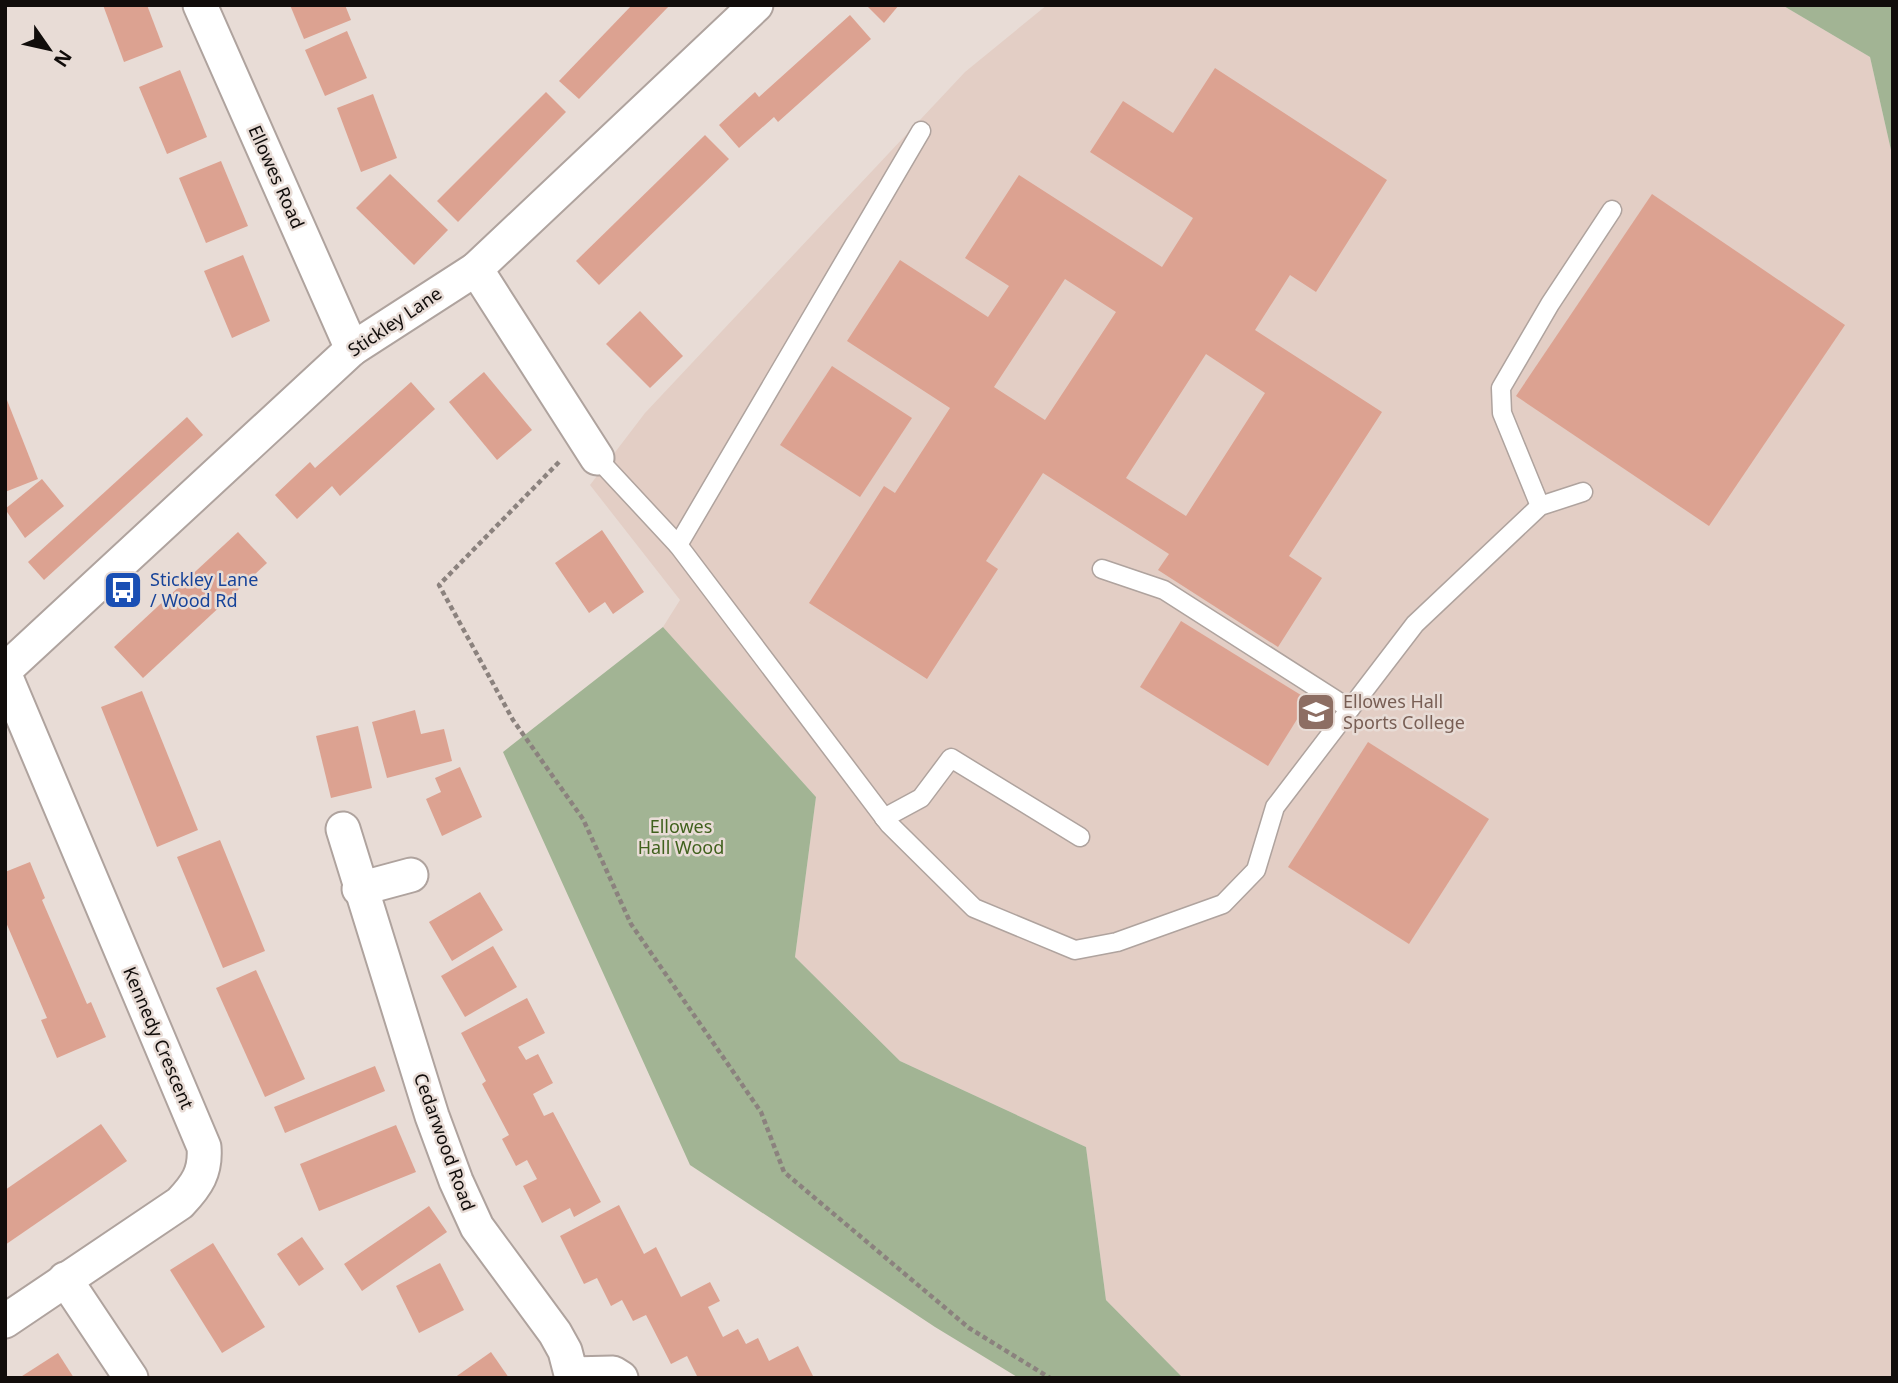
<svg xmlns="http://www.w3.org/2000/svg" width="1898" height="1383" viewBox="0 0 1898 1383" font-family="'Noto Sans',sans-serif">
<rect width="100%" height="100%" fill="#e8dcd6"/>
<!-- built -->
<path fill="#e3cec5" d="M1047,5H1782L1870,57L1893,159V1378H1183L1106,1300L1086,1147L900,1061L795,957L816,797L663,627L680,600L590,485L645,413L965,72Z"/>
<!-- green -->
<g fill="#a2b494">
<path d="M1782,5H1893V159L1870,57Z"/>
<path d="M663,627L816,797L795,957L900,1061L1086,1147L1106,1300L1183,1378H1019L935,1327L690,1165L503,752Z"/>
</g>
<!-- building -->
<g fill="#dca291" fill-rule="evenodd">
<path d="M103,5H147L163,47L124,62Z"/>
<path d="M290,5H345L351,20L304,39Z"/>
<path d="M632,5H670L579,99L559,81Z"/>
<path d="M866,5H899L884,23Z"/>
<path d="M850,15L871,39L778,122L774,117L739,148L719,125L755,92L759,97Z"/>
<path d="M347,31L367,78L325,96L305,50Z"/>
<path d="M1215,68L1387,180L1316,292L1290,275L1255,330L1382,412L1289,556L1322,578L1278,647L1158,570L1169,554L1043,473L986,561L998,569L927,679L809,603L884,486L895,493L950,408L847,341L900,260L988,317L1009,286L965,258L1019,175L1162,267L1193,218L1090,152L1123,101L1173,133ZM1065,279L1116,312L1045,420L994,387ZM1206,354L1265,393L1186,516L1126,478Z"/>
<path d="M180,70L207,137L167,154L139,87Z"/>
<path d="M546,92L566,112L458,222L437,201Z"/>
<path d="M373,94L397,158L361,172L337,108Z"/>
<path d="M705,135L729,159L599,285L576,261Z"/>
<path d="M221,161L248,226L206,243L179,178Z"/>
<path d="M390,174L448,230L414,265L356,208Z"/>
<path d="M1652,194L1845,325L1709,526L1516,396Z"/>
<path d="M243,255L270,321L232,338L204,271Z"/>
<path d="M640,311L683,356L650,388L606,344Z"/>
<path d="M832,366L912,418L860,497L780,445Z"/>
<path d="M484,372L532,430L497,460L449,402Z"/>
<path d="M411,382L435,409L340,496L332,486L297,519L275,495L310,462L315,468Z"/>
<path d="M5,395L38,479L5,492Z"/>
<path d="M187,417L203,435L44,580L28,562Z"/>
<path d="M42,479L64,506L25,538L5,509Z"/>
<path d="M602,530L644,592L613,614L605,602L589,613L555,563Z"/>
<path d="M238,532L267,563L143,678L114,647Z"/>
<path d="M1181,621L1309,700L1268,766L1140,687Z"/>
<path d="M142,691L198,830L157,847L101,707Z"/>
<path d="M415,710L421,734L444,729L452,761L387,778L372,722Z"/>
<path d="M358,726L372,788L331,798L316,736Z"/>
<path d="M1368,742L1489,819L1409,944L1288,867Z"/>
<path d="M460,767L482,817L442,836L426,799L441,792L435,778Z"/>
<path d="M220,840L265,951L223,968L177,857Z"/>
<path d="M30,862L45,898L42,900L87,1004L91,1002L106,1037L57,1058L41,1020L47,1018L5,920V872Z"/>
<path d="M480,892L503,930L452,961L429,922Z"/>
<path d="M493,946L517,987L465,1017L441,976Z"/>
<path d="M256,970L305,1079L265,1097L216,988Z"/>
<path d="M527,998L545,1033L518,1047L526,1060L538,1054L553,1083L533,1094L544,1116L553,1112L601,1202L574,1217L570,1208L542,1223L523,1186L537,1179L527,1160L516,1166L502,1139L509,1135L482,1084L486,1081L461,1033Z"/>
<path d="M375,1066L385,1091L285,1133L274,1107Z"/>
<path d="M101,1124L127,1161L5,1245V1190Z"/>
<path d="M396,1125L416,1172L319,1211L300,1164Z"/>
<path d="M619,1205L644,1254L656,1247L681,1297L710,1282L720,1301L708,1307L723,1337L738,1329L746,1344L758,1338L769,1361L798,1346L814,1378H698L687,1356L671,1364L646,1315L633,1321L622,1300L611,1306L597,1278L584,1284L560,1236Z"/>
<path d="M429,1206L447,1232L362,1291L344,1264Z"/>
<path d="M302,1237L324,1269L299,1286L277,1254Z"/>
<path d="M213,1243L265,1327L222,1353L170,1270Z"/>
<path d="M440,1263L464,1310L419,1333L396,1286Z"/>
<path d="M491,1352L509,1378H454Z"/>
<path d="M58,1353L74,1378H19Z"/>
</g>
<g fill="none" stroke-linecap="round" stroke-linejoin="round">
<!-- service casing -->
<g stroke="#afa39e" stroke-width="21">
<g id="service">
<path d="M597,458L678,545L921,131"/>
<path d="M1540,506L1502,413L1501,388L1550,304L1612,210"/>
<path d="M678,545L889,824L974,908L1075,950L1117,942L1223,904L1256,870L1275,807L1415,624L1540,506L1583,492"/>
<path d="M1102,569L1164,590L1350,709"/>
<path d="M884,818L921,798L951,758L1080,837"/>
</g>
</g>
<!-- minor casing -->
<g stroke="#afa39e" stroke-width="37">
<g id="minor">
<path d="M200,5L352,349"/>
<path d="M476,269L597,458"/>
<path d="M5,670L352,349L476,269L756,5"/>
<path d="M5,675L204,1147C206,1172 197,1185 180,1203L5,1321"/>
<path d="M343,829L432,1116L456,1181L477,1227L555,1333L565,1351L571,1374L613,1373L621,1378"/>
<path d="M359,889L411,875"/>
<path d="M65,1279L131,1378"/>
</g>
</g>
<!-- path -->
<path stroke="#8b827e" stroke-width="4.5" stroke-dasharray="5 3.5" stroke-linecap="butt" d="M559,462L439,585L513,720L583,819L631,924L761,1112L784,1172L969,1328L1050,1378"/>
<!-- service -->
<use href="#service" stroke="#fff" stroke-width="18"/>
<!-- minor -->
<use href="#minor" stroke="#fff" stroke-width="33"/>
</g>
<!-- icons -->
<defs>
<g id="bus-square" transform="scale(2.0125)"><rect x="-9" y="-9" width="18" height="18" rx="4" fill="#1a4fb4" stroke="#e8dcd6"/><path d="M-5-6H5V4H4V6H2V4H-2V6H-4V4H-5ZM-3.5-4V0h7V-4ZM-3.5 1.2v1.5H-2V1.2ZM2 1.2v1.5H3.5V1.2Z" fill="#fff"/></g>
<g id="school-square" transform="scale(2.0125)"><rect x="-9" y="-9" width="18" height="18" rx="4" fill="#8d6e63" stroke="#e8dcd6"/><path d="M0-5L7-2L0 1L-7-2ZM-4 1L0 2.5L4 1V4Q0 6-4 4Z" fill="#fff"/></g>
</defs>
<g fill-rule="evenodd">
<use href="#bus-square" x="123" y="590"/>
<use href="#school-square" x="1316" y="712"/>
</g>
<g text-anchor="middle" stroke-width="5" stroke-linejoin="round" paint-order="stroke">
<!-- street labels -->
<g font-size="18" fill="#110d0b" stroke="#e8dcd6">
<text transform="translate(276 177) rotate(66)" y="6">Ellowes Road</text>
<text transform="translate(395 322) rotate(-34)" y="6">Stickley Lane</text>
<text transform="translate(158 1038) rotate(67)" y="6">Kennedy Crescent</text>
<text transform="translate(444 1142) rotate(70)" y="6">Cedarwood Road</text>
</g>
<!-- transit labels -->
<g font-size="18" fill="#164399" stroke="#e8dcd6" text-anchor="start">
<text x="150" y="586">Stickley Lane<tspan x="150" dy="21">/ Wood Rd</tspan></text>
</g>
<!-- education labels -->
<g font-size="18" fill="#785e54" stroke="#e8dcd6" text-anchor="start">
<text x="1343" y="708">Ellowes Hall<tspan x="1343" dy="21">Sports College</tspan></text>
</g>
<!-- park labels -->
<g font-size="18" fill="#40611d" stroke="#e8dcd6">
<text x="681" y="833">Ellowes<tspan x="681" dy="21">Hall Wood</tspan></text>
</g>
</g>
<!-- border -->
<rect width="1898" height="1383" fill="none" stroke="#110d0b" stroke-width="14"/>
<!-- north arrow -->
<g transform="translate(49 49) rotate(124)" stroke="#e8dcd6" stroke-width="5" paint-order="stroke">
<path d="M0-5L12 26L0 18L-12 26Z" fill="#110d0b"/>
<text y="-10" font-size="19" font-weight="bold" text-anchor="middle" fill="#110d0b">N</text>
</g>
</svg>
